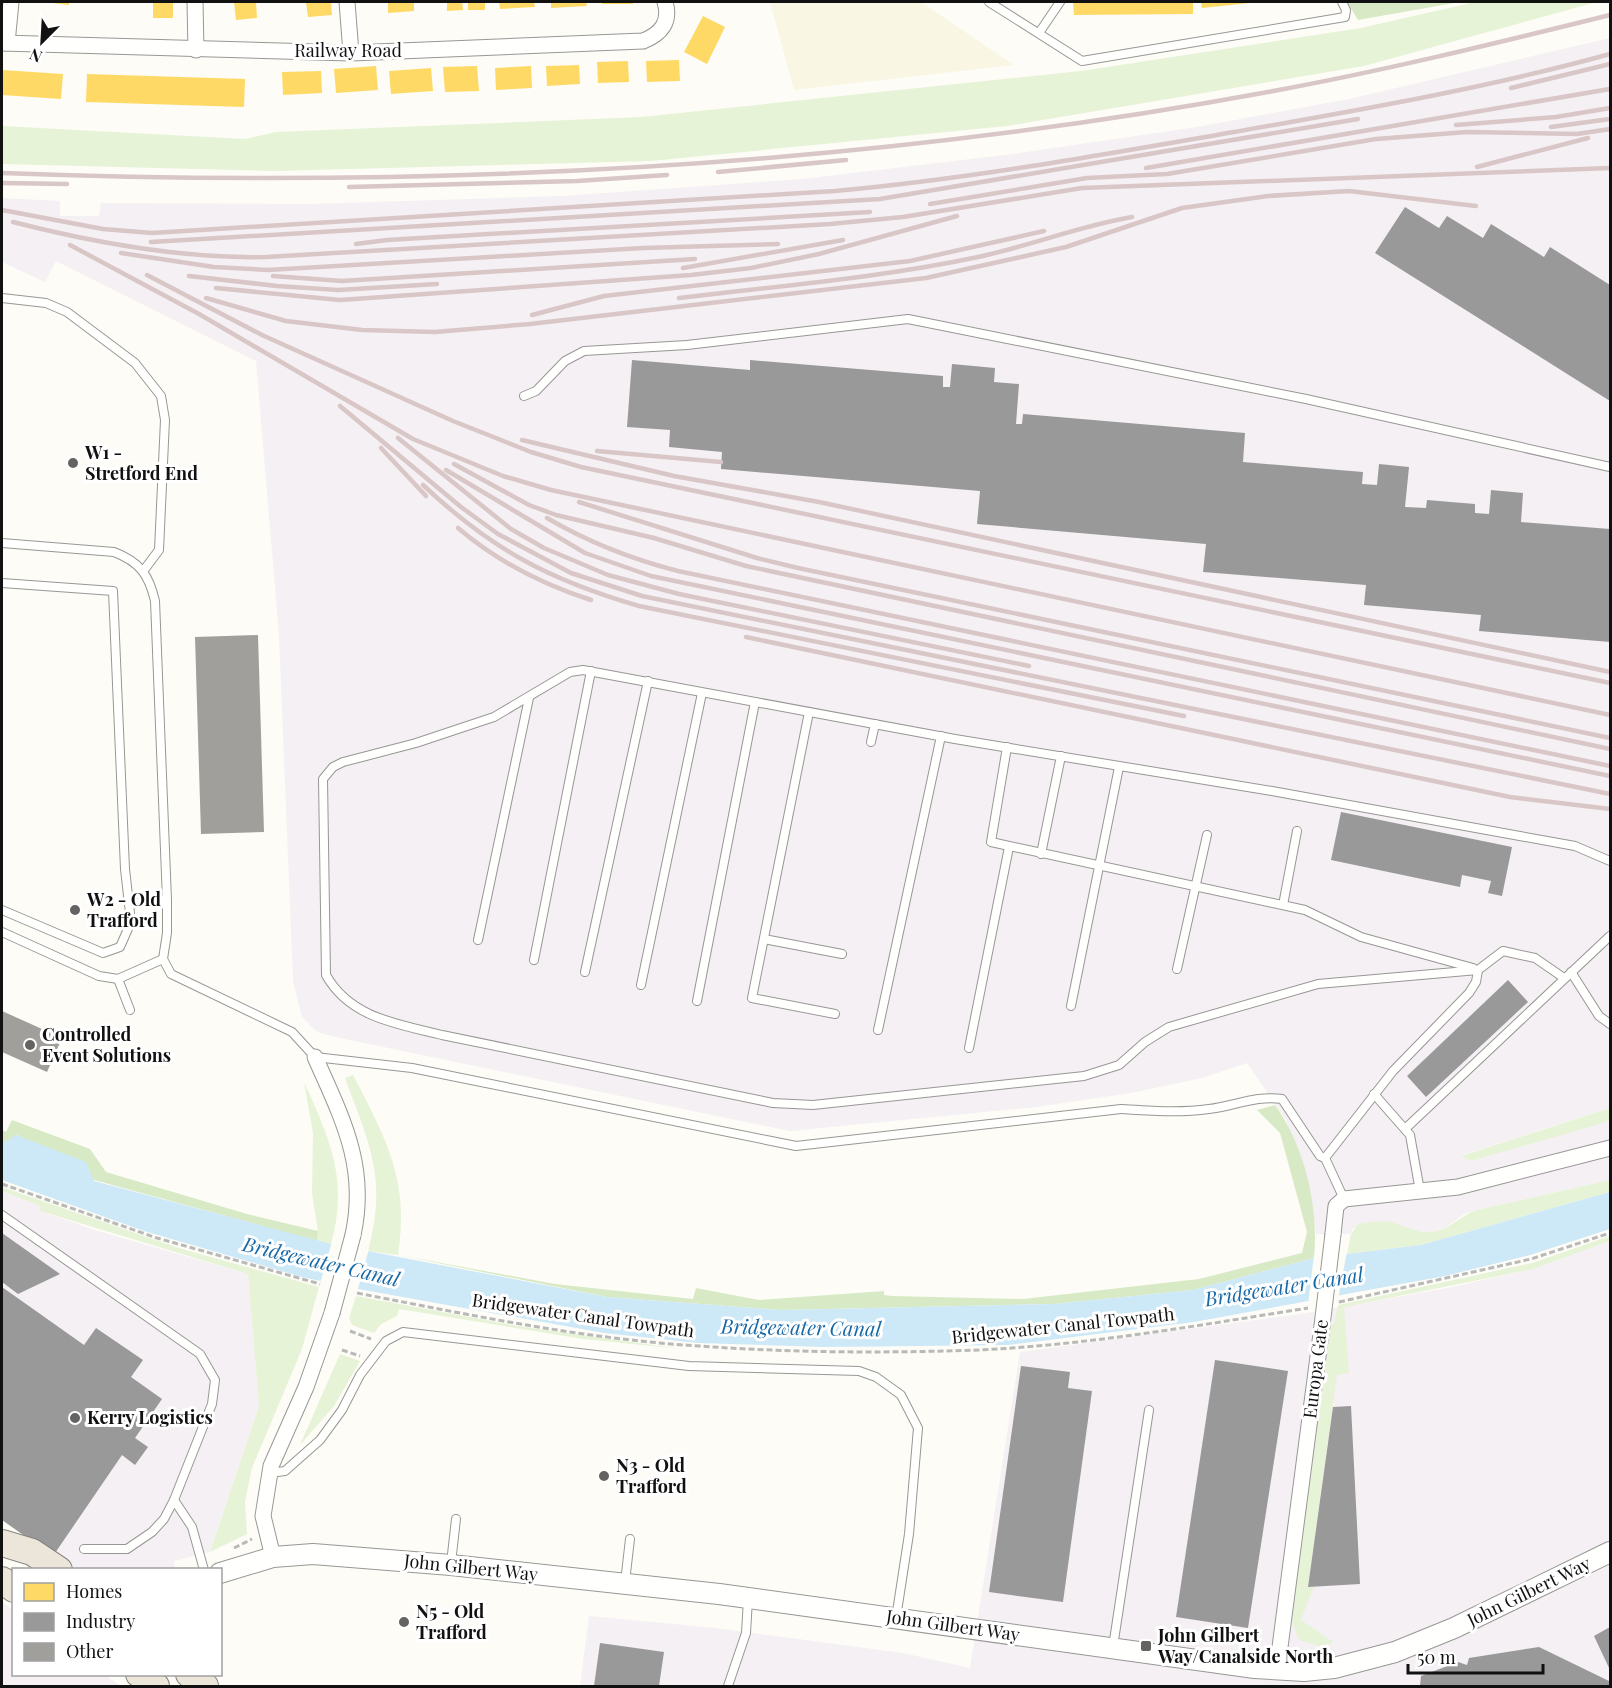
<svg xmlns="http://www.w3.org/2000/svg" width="1612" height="1688" viewBox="0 0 1612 1688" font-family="'Playfair Display',serif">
<rect width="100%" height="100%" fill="#fdfcf7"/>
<!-- industrial -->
<g fill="#f5f0f3">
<path d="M1610,38V1108L1462,1155L1471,1161L1610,1120V1180L1477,1210L1464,1214L1445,1228L1433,1232L1353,1228L1351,1234H1316L1311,1200L1286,1120L1247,1063L1202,1078L1131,1093L1036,1107L790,1131L340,1038L317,1032L302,1017L293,981L279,635L256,361L56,261L45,282L2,262V198L60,201V216H99L101,203L310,204L562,196L802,179L1013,154L1197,127L1349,99Z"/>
<path d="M2,1191L41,1206L40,1211L98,1231L248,1274L259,1406L210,1552L174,1561L175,1569H77L2,1520Z"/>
<path d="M1610,1241V1686H580L589,1616L715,1628L903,1653L970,1668L1020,1352L1307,1313L1447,1288L1533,1269Z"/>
<path d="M2,1602L13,1610L14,1674L104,1675L121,1686H2Z"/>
</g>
<!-- farmland -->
<path fill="#f9f7e4" d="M770,2H921L1014,65L794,90Z"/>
<!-- green -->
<g fill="#e7f3d7">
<path d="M1475,2H1597L1364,66L1007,126L651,161L275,171L2,164V126L245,139L276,132L641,117L1081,71L1361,28Z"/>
<path d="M353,1075C386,1138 410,1182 398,1255L368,1251C388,1180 369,1143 345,1078Z"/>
<path d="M304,1082C330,1139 349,1181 331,1244L317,1241L318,1231L312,1194L313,1133Z"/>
<path d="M1610,1108V1120L1593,1126L1471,1161L1461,1156Z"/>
<path d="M1610,1180V1192L1421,1245L1347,1254L1351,1234L1358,1224C1368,1222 1380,1220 1390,1222C1404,1225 1417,1233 1431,1232C1448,1231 1461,1215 1477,1210Z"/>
<path d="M2,1187L182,1249L319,1287L302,1349L252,1468L245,1502L247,1534L210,1552L259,1406L248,1274L40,1211V1206L2,1191Z"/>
<path d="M1610,1236V1241L1533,1269L1344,1307L1349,1373L1337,1375L1308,1586H1314L1301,1620L1333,1642L1322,1647L1299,1640L1293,1625L1292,1613L1331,1325L1334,1324L1338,1305L1532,1263Z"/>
<path d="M356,1296L518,1326L681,1349L583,1339L399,1309L397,1316L381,1324L374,1333L352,1325L349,1318Z"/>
<path d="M340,1354L360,1361L334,1406L300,1445Z"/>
</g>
<!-- forest -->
<g fill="#d8eac5">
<path d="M1347,2H1460L1358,20Z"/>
<path d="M1275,1105C1305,1147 1319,1207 1314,1258L1193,1290L1054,1304L781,1310L607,1297L398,1255L555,1284L693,1299L696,1288L759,1300L884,1291V1295L892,1296L1023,1299L1199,1279L1302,1253L1307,1232L1280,1133L1257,1110Z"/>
<path d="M12,1120L90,1149L106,1172L247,1214L318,1231L317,1241L94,1180L17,1135L2,1144V1130L6,1132Z"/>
</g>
<!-- water -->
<path fill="#cde8f7" d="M16,1135L86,1162L94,1181L331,1244L607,1297L781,1310L1054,1304L1193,1290L1314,1258L1421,1245L1610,1192V1229L1530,1255L1445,1276L1194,1322L1008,1345L823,1347L698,1343L604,1333L358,1289L302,1277L144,1231L2,1180V1144Z"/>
<!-- pier -->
<g fill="#fdfcf7">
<path d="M332,1241L369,1249L357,1292L320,1284Z"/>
<path d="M1347,1251L1338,1300L1308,1305L1314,1255Z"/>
</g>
<!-- homes -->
<g fill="#ffd966">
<path d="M44,2H69V5Z"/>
<rect x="153" y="2" width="20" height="16"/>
<path d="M234,2H256L257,18L236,20Z"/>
<path d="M306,2H331L332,15L308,17Z"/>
<path d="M388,2H414V11L388,13Z"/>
<path d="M447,2H462L463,10L447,11Z"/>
<rect x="468" y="2" width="17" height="8"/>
<path d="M499,2H534L535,7L500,9Z"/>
<path d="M551,2H586L587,6L551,8Z"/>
<rect x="602" y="2" width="31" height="2"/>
<path d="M1073,2H1193V14L1074,15Z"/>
<path d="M1201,2H1250V3L1202,8Z"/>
<path d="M703,16L725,27L707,64L684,52Z"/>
<path d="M679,60L680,81L647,82L646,61Z"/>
<path d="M628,61L629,82L598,83L597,62Z"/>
<path d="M579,65L580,84L547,86L546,66Z"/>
<path d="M376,66L378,90L336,93L334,69Z"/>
<path d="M477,66L479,91L445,92L443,67Z"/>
<path d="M531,66L532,88L496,90L495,68Z"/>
<path d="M431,68L433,91L391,94L389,71Z"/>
<path d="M2,70L63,74L61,99L2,95Z"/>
<path d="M321,71L322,93L283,95L282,72Z"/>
<path d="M87,74L245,79L244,107L86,102Z"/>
</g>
<!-- industry -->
<g fill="#999">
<path d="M1405,207L1439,228L1447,216L1483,238L1491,224L1544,257L1550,247L1610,285V401L1375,253Z"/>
<path d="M632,360L750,370V360L943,376V387H950L952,364L995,368L994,382L1019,384L1016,424H1022L1023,414L1245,433L1243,462L1363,472L1362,484L1377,485L1379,464L1409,467L1405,507L1426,508L1427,500L1475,504V513L1489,514L1491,490L1523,493L1521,522L1610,529V642L1479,631L1481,615L1364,605L1366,585L1203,572L1206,544L977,524L980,491L721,469L722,452L669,447L670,430L627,427Z"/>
<path d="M1341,812L1512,847L1502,896L1488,893L1491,881L1462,875L1460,887L1331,860Z"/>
<path d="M1508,980L1528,1002L1426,1097L1407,1076Z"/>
<path d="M2,1233L60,1274L18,1294L2,1282Z"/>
<path d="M2,1287L84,1345L96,1328L143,1360L131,1377L162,1399L135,1438L148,1447L135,1465L122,1455L53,1556L2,1520Z"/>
<path d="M1215,1360L1288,1371L1248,1628L1176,1617Z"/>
<path d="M1021,1366L1070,1372L1068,1388L1092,1391L1063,1602L989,1592Z"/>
<path d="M1351,1406L1360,1584L1308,1587L1333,1407Z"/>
<path d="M1610,1627V1670L1594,1636Z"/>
<path d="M600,1643L664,1652L659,1686H594Z"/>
<path d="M1539,1647L1609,1681L1610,1686H1420L1421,1676L1458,1662L1467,1665L1469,1658Z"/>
</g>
<!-- building -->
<g fill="#a19f9c">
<path d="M258,635L264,832L201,834L195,637Z"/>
<path d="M2,1011L62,1038L47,1072L2,1052Z"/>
</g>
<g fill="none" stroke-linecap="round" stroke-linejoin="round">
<!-- service casing -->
<g stroke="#979795" stroke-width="10">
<g id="service">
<path d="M989,2L1082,61L1345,17L1346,10L1342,2"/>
<path d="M1039,33L1060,2"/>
<path d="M2,298L46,303L67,312L135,363L161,396L165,420L159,550L144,570"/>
<path d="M524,396L536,391L565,361L584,351L687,345L908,319L1306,399L1610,467"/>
<path d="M2,543L114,552C140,562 149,575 155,601L167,900V933L163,959L171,974L292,1032L315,1057L412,1068L796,1146L1121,1109C1151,1111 1180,1113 1209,1109C1234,1106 1257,1095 1282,1099L1320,1156L1325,1158L1344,1199"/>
<path d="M2,583L113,591L125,869L131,922L120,947L103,953L2,910"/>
<path d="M809,712L752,998L835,1014"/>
<path d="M871,742L875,724"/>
<path d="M1007,747L991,842L1305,910L1361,937L1473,968"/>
<path d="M1041,854L1061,756"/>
<path d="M129,904L167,900"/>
<path d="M1283,905L1297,831"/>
<path d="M2,932L99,976L118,979L163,959"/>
<path d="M764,939L842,954"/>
<path d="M478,940L529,698"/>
<path d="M534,960L591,671"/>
<path d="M1177,969L1207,835"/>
<path d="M585,972L648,681"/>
<path d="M1571,972L1599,1016L1610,1024"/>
<path d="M1564,978L1535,958L1503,951L1478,970L1318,984L1169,1027L1145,1042L1119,1065L1084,1076L813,1105L773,1103L442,1035C398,1024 350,1018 326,975L323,779L333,767L343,762L416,743L494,717L570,672L583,670L955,739L1272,791L1575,846L1610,861"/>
<path d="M118,979L130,1010"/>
<path d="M641,985L702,693"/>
<path d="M697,1001L755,702"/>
<path d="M1071,1006L1119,767"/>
<path d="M878,1030L941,736"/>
<path d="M969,1048L1009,847"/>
<path d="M1374,1094L1410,1135L1420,1191"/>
<path d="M1405,1129L1610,936"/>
<path d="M1325,1158L1393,1071L1469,993L1476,982L1478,970"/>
<path d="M2,1215L200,1354L215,1380L212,1404L174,1500L164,1519L152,1532L127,1549H84"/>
<path d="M270,1473L285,1471L320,1440L342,1410L360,1375L386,1341L403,1332L689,1366L859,1371L876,1377L901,1395L918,1428L909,1534L896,1618"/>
<path d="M174,1500L192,1527L204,1570"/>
<path d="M451,1563L456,1519"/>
<path d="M625,1582L630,1539"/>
<path d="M1113,1647L1149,1410"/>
<path d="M728,1686L746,1633L748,1599"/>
</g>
</g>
<!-- minor casing -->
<g stroke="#979795" stroke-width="17">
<g id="minor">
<path d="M195,2L196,50"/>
<path d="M347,2L351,53"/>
<path d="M2,43L351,53L643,41C661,34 671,22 665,2"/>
<path d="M7,43L11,2"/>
<path d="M315,1057C342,1118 368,1166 353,1235"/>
<path d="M1333,1234L1336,1206L1344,1199L1458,1187L1610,1148"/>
<path d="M273,1557L263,1516L271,1466L306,1387L332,1313"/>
<path d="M1281,1670L1280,1647L1322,1326"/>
</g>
</g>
<!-- tertiary casing -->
<g stroke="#979795" stroke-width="22">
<path id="tertiary" d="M220,1573L273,1557L313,1554L451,1565L719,1594L1255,1668L1304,1671L1334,1668L1395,1652L1454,1628L1610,1552"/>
</g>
<!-- trunk casing -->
<g stroke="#858482" stroke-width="28">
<g id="trunk">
<path d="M2,1543L32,1552L59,1570"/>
<path d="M2,1580L14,1589"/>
<path d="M139,1674L156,1686"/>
<path d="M189,1674L205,1686"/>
</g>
</g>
<!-- path -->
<g stroke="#b9b9b8" stroke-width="3" stroke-dasharray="6 3" stroke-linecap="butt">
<path d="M2,1184L157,1238L320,1284"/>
<path d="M357,1293C470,1315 584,1339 699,1346C780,1352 863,1353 945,1351C1066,1349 1188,1327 1308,1308"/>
<path d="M1339,1302L1531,1259L1610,1233"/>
<path d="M350,1331L371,1339"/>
<path d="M342,1350L360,1356"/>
<path d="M234,1548L252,1539"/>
</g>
<!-- service -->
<use href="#service" stroke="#fffffe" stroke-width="8"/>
<!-- minor -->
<use href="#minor" stroke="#fffffe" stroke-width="15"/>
<!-- tertiary -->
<use href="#tertiary" stroke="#fffffe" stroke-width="20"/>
<!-- trunk -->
<use href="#trunk" stroke="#ece5da" stroke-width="26"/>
<!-- rail -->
<g stroke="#d9c6c7" stroke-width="4.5">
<path d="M1511,88L1610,64"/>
<path d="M1456,125L1556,117L1610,108"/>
<path d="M1551,127L1610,119"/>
<path d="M1477,167L1588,138"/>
<path d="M1146,168L1610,89"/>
<path d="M718,172L846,160"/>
<path d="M2,173C425,189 851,169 1268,92C1383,71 1497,43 1610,15"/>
<path d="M2,183L67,184"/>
<path d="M349,187L577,181L667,175"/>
<path d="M930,204L1087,178L1167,174L1376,139L1467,132L1577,134L1610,129"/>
<path d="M2,210L103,229L152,233L835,191C969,179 1101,155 1234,132C1360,110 1487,88 1610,54"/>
<path d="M13,222C95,243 182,259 266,257L830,224L903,217L1082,188L1610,168"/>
<path d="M151,242L880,199L1358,119"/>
<path d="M356,244L387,240L870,212"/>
<path d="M70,245L199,314L413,439L503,476L551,490L1610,715"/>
<path d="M121,253L214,267L268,270L643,248L778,244"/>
<path d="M683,268L843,240"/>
<path d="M147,275L262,335L453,421L531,452L581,467L1610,683"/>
<path d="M189,276L277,286L338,290L437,284"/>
<path d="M273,276L342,281L695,259"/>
<path d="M216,288L340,300L691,275L751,268L819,254L957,216"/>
<path d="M206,298L286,321L362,330L435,332L530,324L926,278L1066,247L1182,208L1268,196L1349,191L1476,206"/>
<path d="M679,298C778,286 879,278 978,257C1030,246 1079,226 1132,217"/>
<path d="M532,315L604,296L910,261L1044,231"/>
<path d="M340,406L461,507L498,534L571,573L642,596L1610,794"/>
<path d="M398,438L511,529L544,548L608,575L679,594L1029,666"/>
<path d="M522,440L674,476L819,502L1610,672"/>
<path d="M381,448L426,496"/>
<path d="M597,451L721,462"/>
<path d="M454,464L529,505L556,515L654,538L746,566L1610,749"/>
<path d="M446,470L585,553L651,576L1610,776"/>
<path d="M423,485C491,549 549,580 639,606L1184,716"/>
<path d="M579,502L757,558L798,568L1610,738"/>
<path d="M547,518C588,542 631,559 678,571L1610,766"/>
<path d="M458,528C498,562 541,584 591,600"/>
<path d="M746,637L1510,797L1610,809"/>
</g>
<!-- minor-bridge casing -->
<g stroke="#979795" stroke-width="17" stroke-linecap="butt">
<g id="minor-bridge">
<path d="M332,1313L353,1235"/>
<path d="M1322,1326L1333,1234"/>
</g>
</g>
<!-- minor-bridge -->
<use href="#minor-bridge" stroke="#fffffe" stroke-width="15"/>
</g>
<!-- markers -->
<g fill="#646362" stroke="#fff" stroke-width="2">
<circle cx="73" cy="463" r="6"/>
<circle cx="75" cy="910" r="6"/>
<circle cx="30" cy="1045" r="6"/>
<circle cx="75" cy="1418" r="6"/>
<circle cx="604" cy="1476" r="6"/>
<circle cx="404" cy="1622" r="6"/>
<rect x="1140" y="1640" width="12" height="12" rx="3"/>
</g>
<g text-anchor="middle" stroke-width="6" stroke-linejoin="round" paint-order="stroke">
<!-- street labels -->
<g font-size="18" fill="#111" stroke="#fff">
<text x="348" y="57">Railway Road</text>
<text transform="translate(583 1316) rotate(8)" y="6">Bridgewater Canal Towpath</text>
<text transform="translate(1063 1326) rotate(-6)" y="6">Bridgewater Canal Towpath</text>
<text transform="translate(1316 1369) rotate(-83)" y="6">Europa Gate</text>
<text transform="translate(471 1568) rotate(6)" y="6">John Gilbert Way</text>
<text transform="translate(1529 1592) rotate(-26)" y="6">John Gilbert Way</text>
<text transform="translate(953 1626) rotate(8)" y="6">John Gilbert Way</text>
</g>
<!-- poi labels -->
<g font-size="18" font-weight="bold" fill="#111" stroke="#fff" text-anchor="start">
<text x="85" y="459">W1 -<tspan x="85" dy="21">Stretford End</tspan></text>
<text x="87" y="906">W2 - Old<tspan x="87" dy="21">Trafford</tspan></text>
<text x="42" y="1041">Controlled<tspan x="42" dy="21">Event Solutions</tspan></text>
<text x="87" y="1424">Kerry Logistics</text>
<text x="616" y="1472">N3 - Old<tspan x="616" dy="21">Trafford</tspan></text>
<text x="416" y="1618">N5 - Old<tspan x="416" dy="21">Trafford</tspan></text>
<text x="1158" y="1642">John Gilbert<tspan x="1158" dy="21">Way/Canalside North</tspan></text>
</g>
<!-- water labels -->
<g font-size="20" font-style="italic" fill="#1768a6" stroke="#fff">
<text transform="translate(321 1262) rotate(13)" y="7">Bridgewater Canal</text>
<text transform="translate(1284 1287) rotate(-9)" y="7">Bridgewater Canal</text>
<text transform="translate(801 1328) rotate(1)" y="7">Bridgewater Canal</text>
</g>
</g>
<!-- border -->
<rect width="1612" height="1688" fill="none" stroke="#111111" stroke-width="6"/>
<!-- legend -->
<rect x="12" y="1568" width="210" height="108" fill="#ffffff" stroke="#a0a0a0" stroke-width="1.5"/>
<rect x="24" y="1583" width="30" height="18" fill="#ffd966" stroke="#a0a0a0" stroke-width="1.5"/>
<text x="66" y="1598" font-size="18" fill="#111111">Homes</text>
<rect x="24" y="1613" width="30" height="18" fill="#999999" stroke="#a0a0a0" stroke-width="1.5"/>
<text x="66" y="1628" font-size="18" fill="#111111">Industry</text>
<rect x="24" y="1643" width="30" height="18" fill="#a19f9c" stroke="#a0a0a0" stroke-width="1.5"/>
<text x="66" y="1658" font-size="18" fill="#111111">Other</text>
<!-- north arrow -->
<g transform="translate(42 42) rotate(204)" stroke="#ffffff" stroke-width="4.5" paint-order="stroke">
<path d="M0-4.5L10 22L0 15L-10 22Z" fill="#111111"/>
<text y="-9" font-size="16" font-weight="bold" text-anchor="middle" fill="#111111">N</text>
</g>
<!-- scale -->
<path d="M1408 1664v9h135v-9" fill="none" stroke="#111111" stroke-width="3"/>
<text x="1417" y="1664" font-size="18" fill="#111111" stroke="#ffffff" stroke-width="4.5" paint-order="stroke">50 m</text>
</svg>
